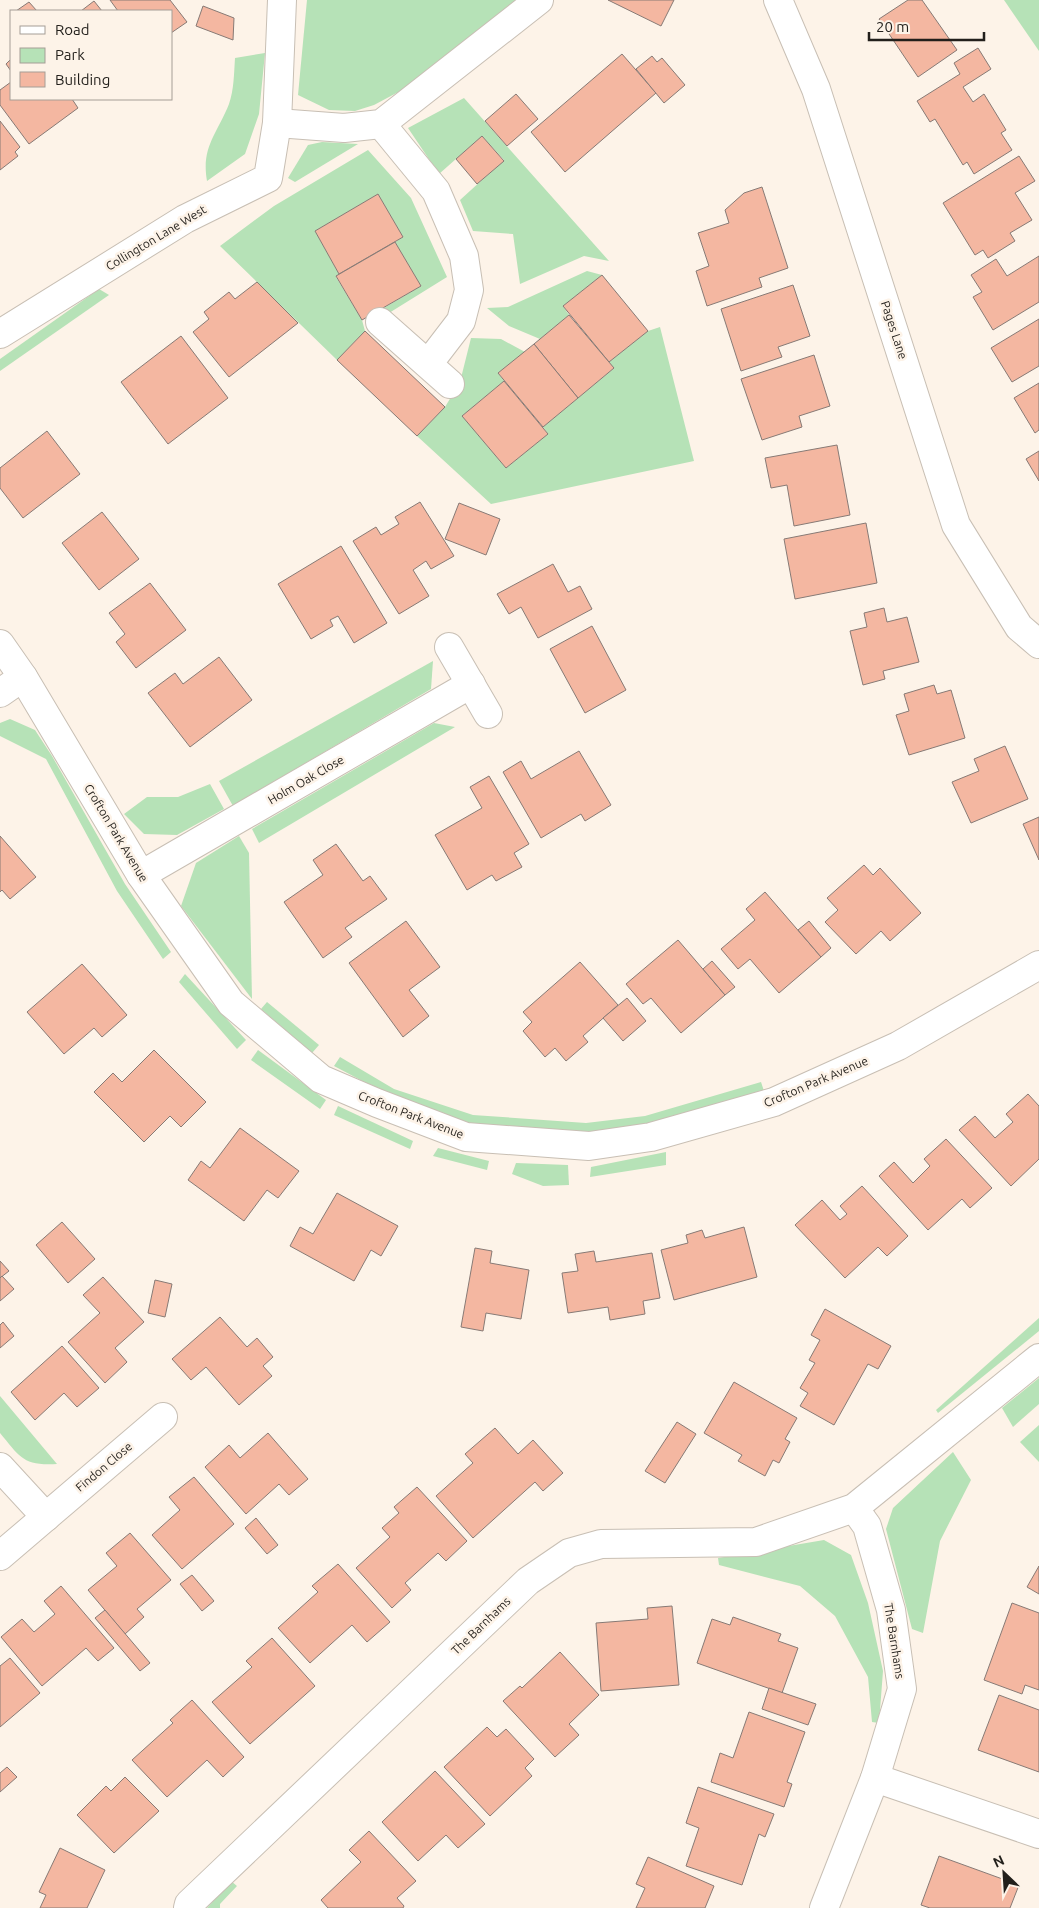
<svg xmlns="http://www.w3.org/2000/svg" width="1039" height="1908" viewBox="0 0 1039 1908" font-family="Ubuntu,sans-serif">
<rect width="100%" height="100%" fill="#fdf3e8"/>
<!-- green -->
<g fill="#b6e2b7">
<path d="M307,0H520L404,89L374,105L355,111L329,110L298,95Z"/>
<path d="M1004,0H1039V51Z"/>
<path d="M265,53L259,114L245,154L207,181C201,147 217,134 229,104C234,90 234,73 235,58Z"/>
<path d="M464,98L609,261L584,256L520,284L513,234L473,231L460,200L504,160L482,136L439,174L408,128Z"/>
<path d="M322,142L358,144L295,182L288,178L308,145Z"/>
<path d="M368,150L411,198L447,277L389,313L382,309L421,286L395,242L403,237L378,194L315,231L339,274L336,277L362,320L365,331L337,360L220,246L274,206Z"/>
<path d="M587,271L602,275L563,306L569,315L540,339L509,326L487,308L508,307Z"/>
<path d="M99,289L109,295L0,371V359Z"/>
<path d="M660,327L694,461L491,504L417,436L445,407L460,382L471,338L501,339L525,352L498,373L504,381L462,416L506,468L548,434L543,427L613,369L609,362L648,331Z"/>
<path d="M433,661L431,689L233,806L219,781Z"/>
<path d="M10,719L35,730L52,756L125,884L171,952L163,959L117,891L46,759L0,736V723Z"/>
<path d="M434,723L455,727L259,843L252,829Z"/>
<path d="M210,784L224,809L177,835L144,834L124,814L147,797H178Z"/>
<path d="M239,836L249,853L252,999L181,906L196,863Z"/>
<path d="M185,974L246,1040L237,1049L179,982Z"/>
<path d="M267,1002L319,1045L312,1053L261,1009Z"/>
<path d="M258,1050L326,1100L320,1109L251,1060Z"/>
<path d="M340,1057L394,1089L473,1115L586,1123L645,1116L761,1082L764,1091L647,1124L586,1133L470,1123L389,1095L334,1066Z"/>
<path d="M338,1106L413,1141L410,1149L334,1115Z"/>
<path d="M438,1148L489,1161L487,1170L433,1156Z"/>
<path d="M666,1152V1165L590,1177L591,1167Z"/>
<path d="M516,1163L568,1165L569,1185L543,1186L512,1174Z"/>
<path d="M1039,1318V1331L938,1413L936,1410Z"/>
<path d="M1039,1378V1404L1013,1427L1002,1408Z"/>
<path d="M0,1396L57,1464C23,1466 20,1457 0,1433Z"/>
<path d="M1039,1425V1462L1020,1442Z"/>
<path d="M953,1452L971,1480L940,1541L923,1633L912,1629L886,1529L893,1508Z"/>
<path d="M824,1540L851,1555L868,1603L883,1671L879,1723L872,1722L868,1677L835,1616L800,1586L719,1565L718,1558Z"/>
<path d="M231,1881L237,1886L220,1904V1908H207Z"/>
</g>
<!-- building -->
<g fill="#f4b7a1" stroke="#877a75">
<path d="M110,0H170L187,22L171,33V11H118Z"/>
<path d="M608,0H674L661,26Z"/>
<path d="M908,0H922L957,50L918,77L879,19Z"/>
<path d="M94,1L102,11H81Z"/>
<path d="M29,2L37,11H16Z"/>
<path d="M203,6L234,18L233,40L196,26Z"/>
<path d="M978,48L991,69L963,87L973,102L984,94L1006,130L1001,133L1012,150L974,174L967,162L963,165L935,119L930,122L917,101L960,74L954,63Z"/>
<path d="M622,54L656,93L565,172L531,132Z"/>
<path d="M652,56L657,62L662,58L685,85L664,103L636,69Z"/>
<path d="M11,59V71L6,64Z"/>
<path d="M11,82V99H72L78,108L29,144L0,105V90Z"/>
<path d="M516,94L538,119L507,146L485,121Z"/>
<path d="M0,121L20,147L15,152L18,156L0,170Z"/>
<path d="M482,136L504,161L477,184L456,159Z"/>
<path d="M1019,156L1035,181L1015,193L1032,220L1010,233L1015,241L988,258L983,250L975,255L943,203Z"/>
<path d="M762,187L788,268L759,278L762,287L707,306L696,271L709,266L698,233L729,223L725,210L744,193Z"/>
<path d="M378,194L403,237L339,274L315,231Z"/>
<path d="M395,242L421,286L362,320L336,276Z"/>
<path d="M1039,256V302L993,330L973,297L982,292L971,275L996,259L1007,276Z"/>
<path d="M602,275L648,331L609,362L563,306Z"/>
<path d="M257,282L298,323L229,377L193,332L209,319L204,312L229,292L235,299Z"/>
<path d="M793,285L810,336L778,347L782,357L741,371L721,309Z"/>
<path d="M569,315L614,368L578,398L534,344Z"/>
<path d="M1039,319V366L1012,382L991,348Z"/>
<path d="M365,331L445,407L417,436L337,360Z"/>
<path d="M181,336L228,398L168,444L121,382Z"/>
<path d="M534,344L578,398L543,427L498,373Z"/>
<path d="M814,355L830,406L799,416L802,427L762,440L741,379Z"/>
<path d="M504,381L548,434L506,468L462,416Z"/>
<path d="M1039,383V430L1035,433L1014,398Z"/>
<path d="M47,431L80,474L23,518L0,488V468Z"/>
<path d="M837,445L850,515L794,526L787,485L771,488L765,458Z"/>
<path d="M1039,451V481L1026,459Z"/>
<path d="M420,502L454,556L431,569L426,561L413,570L429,596L399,614L353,541L376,527L381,535L399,524L395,517Z"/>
<path d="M459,503L500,519L486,555L445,539Z"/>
<path d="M102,512L139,559L99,590L62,543Z"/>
<path d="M866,523L877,583L795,599L784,539Z"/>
<path d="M341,546L387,623L354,643L338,616L330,620L333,626L311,639L278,584Z"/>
<path d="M553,564L568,592L580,586L592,609L538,638L521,607L509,614L497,594Z"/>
<path d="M150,583L186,630L136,668L116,642L125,634L109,613Z"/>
<path d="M884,608L887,622L907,617L919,662L883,671L885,679L863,685L850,631L867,627L864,613Z"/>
<path d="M592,626L626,690L585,713L550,649Z"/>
<path d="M219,657L252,700L190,747L148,693L175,673L183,684Z"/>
<path d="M934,685L937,694L951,690L965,738L909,755L896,715L909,711L904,694Z"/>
<path d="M1005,746L1028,799L971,823L952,782L979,771L974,759Z"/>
<path d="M579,751L611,805L585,821L581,814L541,838L503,772L521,761L531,779Z"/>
<path d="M489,776L529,844L514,853L522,867L496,881L492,875L467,890L435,835L482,808L470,787Z"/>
<path d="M1039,817V860L1023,824Z"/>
<path d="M0,836L36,877L10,899L2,890L0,892Z"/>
<path d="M336,844L363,881L370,876L387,899L345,928L352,937L323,958L284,902L323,875L313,860Z"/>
<path d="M864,865L873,875L880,868L921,913L890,941L881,931L856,954L825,922L838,910L827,898Z"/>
<path d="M765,892L821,957L779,993L750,959L738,969L721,949L755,920L746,909Z"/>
<path d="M406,921L440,967L409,990L429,1016L403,1037L349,963Z"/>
<path d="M809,921L831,948L821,957L798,930Z"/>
<path d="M678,940L725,995L681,1033L651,998L643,1004L626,984Z"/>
<path d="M712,961L735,987L725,995L703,969Z"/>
<path d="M580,962L618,1005L583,1036L588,1042L566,1061L555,1048L545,1057L523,1031L532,1022L523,1012Z"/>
<path d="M82,964L127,1015L102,1037L94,1028L64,1054L27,1012Z"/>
<path d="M627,998L646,1021L623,1041L603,1018Z"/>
<path d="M154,1050L206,1102L181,1127L170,1116L144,1142L94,1092L113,1073L122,1082Z"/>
<path d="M1028,1094L1039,1106V1159L1011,1186L959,1130L975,1116L995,1138L1013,1122L1006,1114Z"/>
<path d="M240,1128L299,1171L278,1198L267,1190L244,1221L188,1180L201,1161L210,1168Z"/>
<path d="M946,1139L992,1188L970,1208L962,1199L928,1230L879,1176L894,1162L913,1183L930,1166L924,1159Z"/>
<path d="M862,1186L908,1236L887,1256L878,1247L845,1278L795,1225L822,1200L840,1220L847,1214L840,1206Z"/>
<path d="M337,1193L398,1226L381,1256L371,1250L354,1281L290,1246L300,1227L313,1234Z"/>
<path d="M62,1222L95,1259L68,1283L36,1245Z"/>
<path d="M744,1227L757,1277L674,1300L661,1250L688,1243L686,1235L702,1230L705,1238Z"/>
<path d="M475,1248L492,1251L490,1263L529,1270L521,1319L486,1313L483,1331L461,1327Z"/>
<path d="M594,1251L596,1262L652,1253L660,1298L643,1301L645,1314L610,1320L608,1307L568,1313L562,1273L578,1271L575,1254Z"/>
<path d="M0,1261L9,1271L0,1278Z"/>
<path d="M2,1276L14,1289L0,1301V1278Z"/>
<path d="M103,1277L144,1322L115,1348L127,1362L105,1383L68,1342L100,1313L83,1295Z"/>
<path d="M155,1280L172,1284L165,1317L148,1313Z"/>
<path d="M825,1309L891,1346L878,1369L868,1364L834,1425L800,1406L808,1393L800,1388L815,1363L809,1360L820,1340L811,1335Z"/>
<path d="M220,1317L247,1347L257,1338L273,1357L263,1366L272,1376L239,1405L206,1367L191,1380L172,1359Z"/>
<path d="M3,1322L14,1336L0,1348V1325Z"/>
<path d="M62,1346L99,1388L77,1407L64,1393L35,1420L11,1392Z"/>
<path d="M734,1382L797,1418L785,1439L790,1442L779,1463L773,1460L765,1476L738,1461L742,1455L704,1433Z"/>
<path d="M677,1422L696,1434L665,1483L645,1471Z"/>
<path d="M495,1428L518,1454L533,1440L563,1473L543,1491L535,1482L473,1538L436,1496L473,1463L465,1454Z"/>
<path d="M268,1433L308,1479L289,1495L279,1484L246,1514L205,1467L229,1445L240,1458Z"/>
<path d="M194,1477L234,1524L182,1569L152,1535L180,1510L169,1497Z"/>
<path d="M417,1487L467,1541L446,1561L438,1553L405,1583L411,1590L392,1608L356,1568L390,1537L382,1528L399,1513L394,1507Z"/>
<path d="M256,1518L278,1545L267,1554L245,1528Z"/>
<path d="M130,1533L171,1580L137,1609L144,1617L125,1634L88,1590L117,1566L106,1553Z"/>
<path d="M338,1564L390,1622L367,1642L352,1625L310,1663L278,1628L318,1592L312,1586Z"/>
<path d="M1039,1566V1594L1027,1587Z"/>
<path d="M192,1575L214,1601L202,1611L180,1584Z"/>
<path d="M61,1586L114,1648L98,1661L86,1648L42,1686L1,1637L22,1619L34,1632L55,1614L44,1601Z"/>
<path d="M1012,1603L1039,1613V1690L1025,1685L1022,1694L984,1680Z"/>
<path d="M672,1606L679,1685L601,1691L596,1623L648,1619L647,1608Z"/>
<path d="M105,1610L150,1663L140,1671L95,1618Z"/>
<path d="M733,1617L781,1634L778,1641L798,1648L782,1693L697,1663L712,1619L730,1625Z"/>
<path d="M272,1638L315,1686L250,1744L212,1702L252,1667L246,1661Z"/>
<path d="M560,1652L599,1695L569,1724L579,1735L555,1757L503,1701L520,1686L522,1688Z"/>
<path d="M10,1658L40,1693L0,1727V1666Z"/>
<path d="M769,1688L816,1704L808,1725L762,1709Z"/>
<path d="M999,1695L1039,1710V1772L978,1750Z"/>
<path d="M192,1700L244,1757L223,1777L207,1760L167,1797L132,1760L173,1723L170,1720Z"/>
<path d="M749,1712L805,1732L787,1782L792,1784L784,1807L711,1782L720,1753L733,1758Z"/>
<path d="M487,1727L497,1737L506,1729L534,1759L525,1768L532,1776L490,1816L444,1767Z"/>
<path d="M7,1767L17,1777L0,1792V1773Z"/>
<path d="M435,1771L485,1824L458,1848L446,1835L418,1861L382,1822Z"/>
<path d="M125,1777L159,1811L114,1853L77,1815L106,1786L111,1791Z"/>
<path d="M698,1787L774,1814L765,1837L759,1834L742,1885L686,1866L699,1828L686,1823Z"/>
<path d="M369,1831L416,1881L397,1898L404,1906L403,1908H328L321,1900L361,1862L349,1850Z"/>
<path d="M60,1848L105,1870L87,1908H40L46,1895L39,1892Z"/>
<path d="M939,1856L1019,1885L1010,1908H930L921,1905Z"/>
<path d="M648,1857L714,1886L705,1908H636L645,1888L636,1884Z"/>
</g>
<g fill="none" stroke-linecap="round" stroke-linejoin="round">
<!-- minor casing -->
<g stroke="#c8bfb4" stroke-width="30">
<g id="minor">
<path d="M778,0L816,89L956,525L1019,627L1039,644"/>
<path d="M277,123L344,128L381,124L539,0"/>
<path d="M381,124L436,191L464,256L469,290L461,321L428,364"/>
<path d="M380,322L450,384"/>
<path d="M0,334L185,219L268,178L277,123L282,0"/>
<path d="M0,644L23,677L141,875L231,1003L321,1079L377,1103L466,1137L589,1146L651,1137L774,1102L898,1046L1039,965"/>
<path d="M449,647L488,714"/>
<path d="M0,693L23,677"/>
<path d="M141,875L471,684"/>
<path d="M0,1467L46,1517"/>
<path d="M0,1556L163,1417"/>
<path d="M875,1778L1039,1834"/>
<path d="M188,1908L189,1904L528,1581L569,1553L601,1544L756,1542L854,1508L1039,1358"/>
<path d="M824,1908L875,1778L902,1689L891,1610L867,1526L854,1508"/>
</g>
</g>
<!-- minor -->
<use href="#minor" stroke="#fff" stroke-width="28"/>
</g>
<g text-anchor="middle" stroke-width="5" stroke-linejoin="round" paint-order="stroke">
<!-- street labels -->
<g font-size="12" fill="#221f1b" stroke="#fdf3e8">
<text transform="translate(156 238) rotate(-31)" y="4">Collington Lane West</text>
<text transform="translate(894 330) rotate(72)" y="4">Pages Lane</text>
<text transform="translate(306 780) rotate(-30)" y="4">Holm Oak Close</text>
<text transform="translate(116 833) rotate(59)" y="4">Crofton Park Avenue</text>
<text transform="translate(816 1082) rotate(-23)" y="4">Crofton Park Avenue</text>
<text transform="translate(411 1115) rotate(21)" y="4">Crofton Park Avenue</text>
<text transform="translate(104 1467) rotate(-40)" y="4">Findon Close</text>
<text transform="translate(481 1626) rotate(-44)" y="4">The Barnhams</text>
<text transform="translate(894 1641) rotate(81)" y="4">The Barnhams</text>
</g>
</g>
<!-- legend -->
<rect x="10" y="10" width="162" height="90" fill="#fdf3e8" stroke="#a59e96"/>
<rect x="20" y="26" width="25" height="8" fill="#ffffff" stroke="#a59e96"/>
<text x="55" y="35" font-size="15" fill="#221f1b">Road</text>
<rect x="20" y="48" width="25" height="15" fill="#b6e2b7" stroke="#a59e96"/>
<text x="55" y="60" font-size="15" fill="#221f1b">Park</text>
<rect x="20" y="72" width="25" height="15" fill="#f4b7a1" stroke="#a59e96"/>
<text x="55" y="85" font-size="15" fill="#221f1b">Building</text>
<!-- north arrow -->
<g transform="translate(1004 1873) rotate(335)" stroke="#fdf3e8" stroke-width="4" paint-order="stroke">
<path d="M0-4L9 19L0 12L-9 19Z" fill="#221f1b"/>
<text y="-8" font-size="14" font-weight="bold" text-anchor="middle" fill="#221f1b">N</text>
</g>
<!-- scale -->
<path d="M869 32v8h115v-8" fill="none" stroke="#221f1b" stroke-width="2.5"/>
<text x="876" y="32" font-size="15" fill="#221f1b" stroke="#fdf3e8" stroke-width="4" paint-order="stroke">20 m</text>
</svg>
